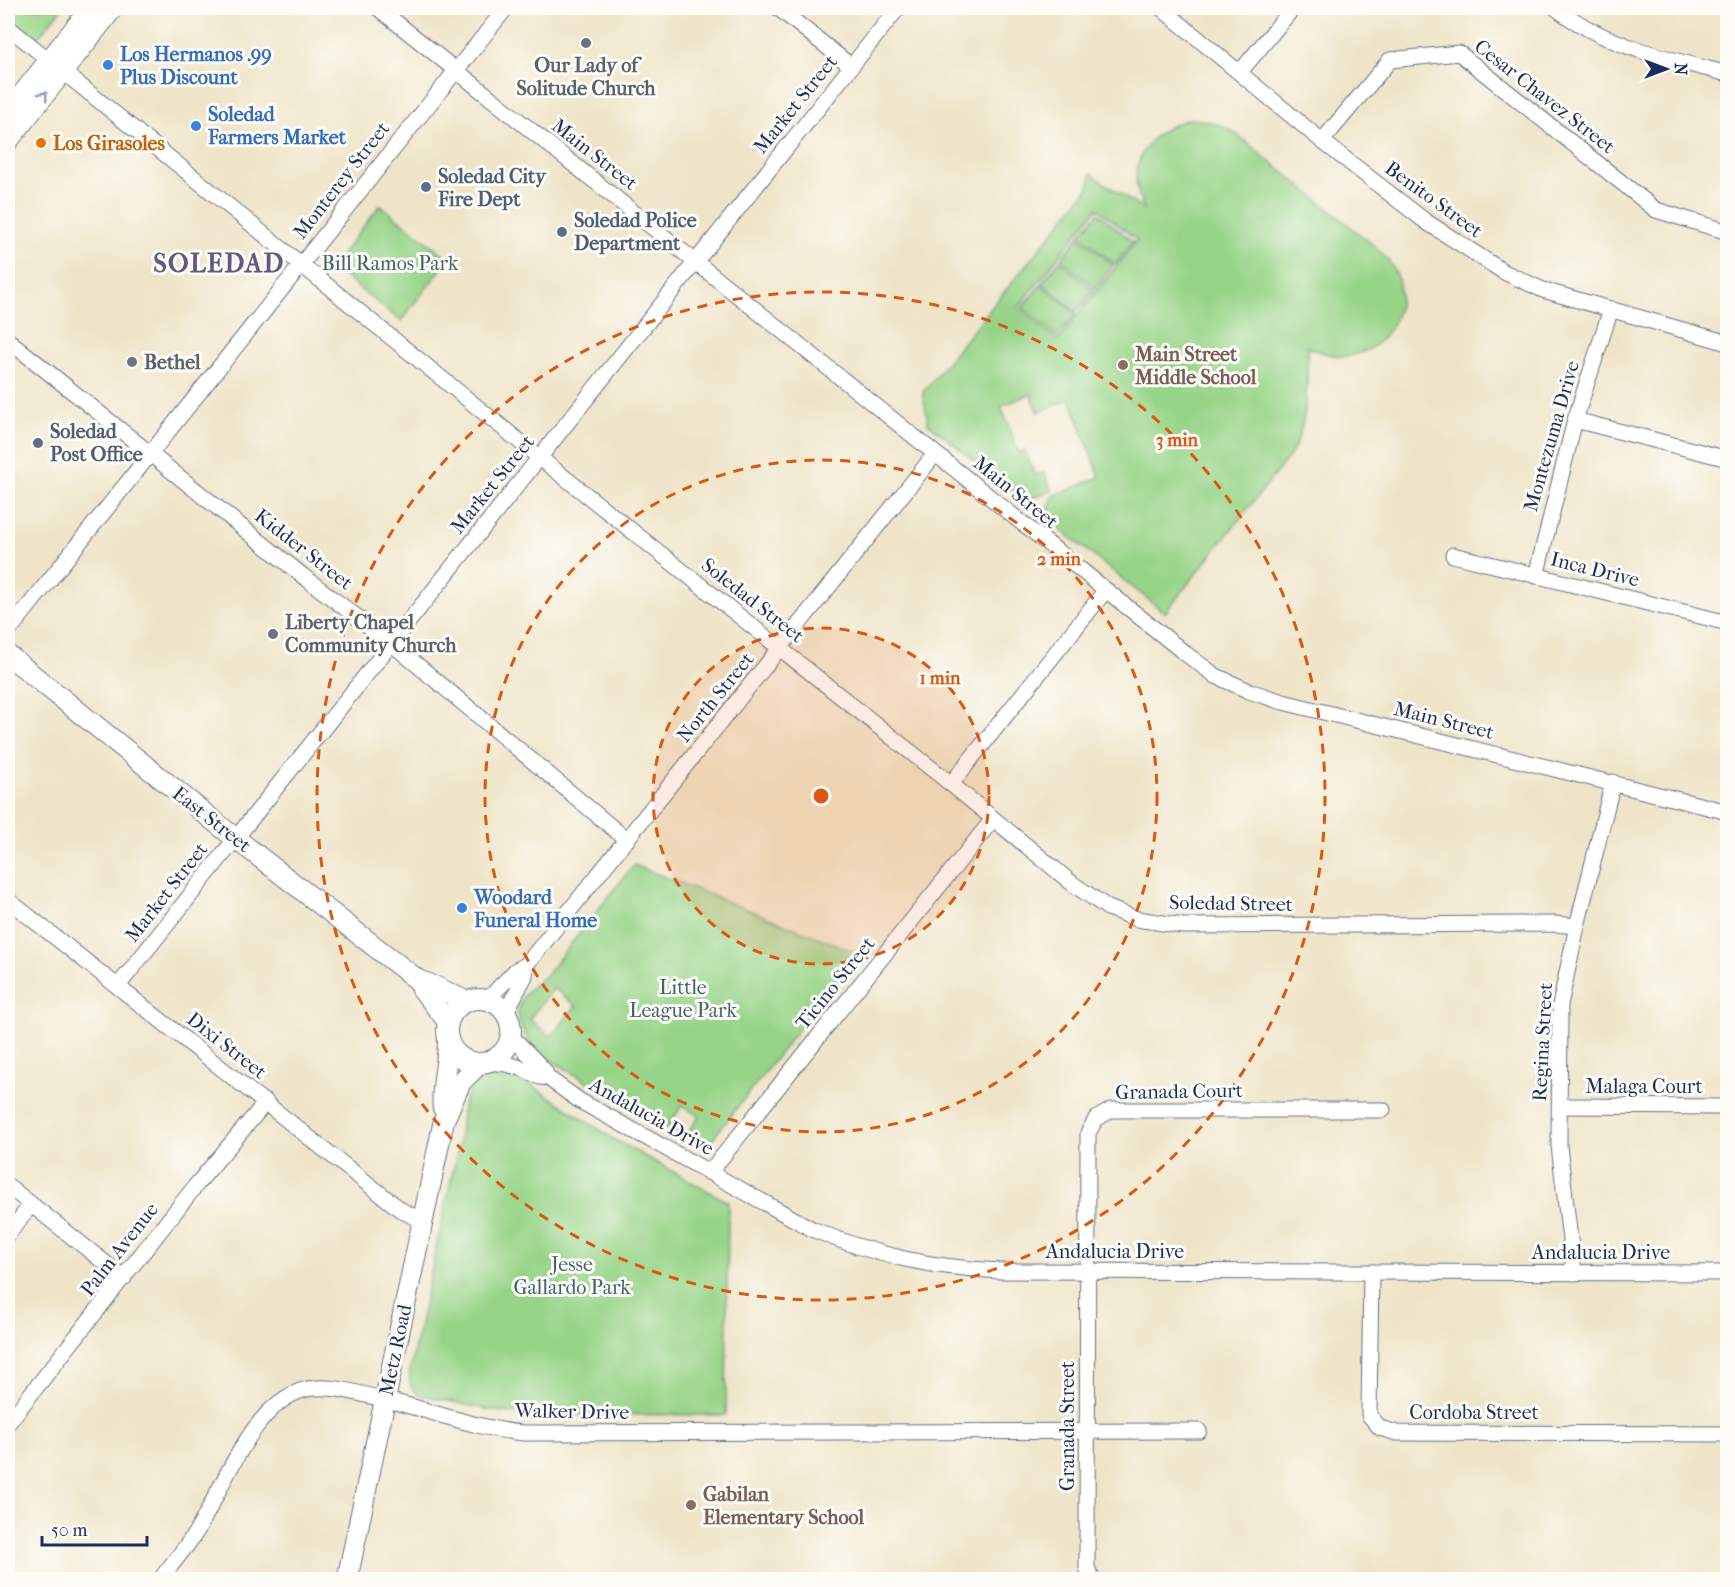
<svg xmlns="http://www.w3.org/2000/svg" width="1735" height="1587" viewBox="0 0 1735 1587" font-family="'IM FELL French Canon',serif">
<rect width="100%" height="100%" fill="#fdfcf7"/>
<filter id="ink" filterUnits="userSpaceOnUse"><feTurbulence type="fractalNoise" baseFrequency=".0167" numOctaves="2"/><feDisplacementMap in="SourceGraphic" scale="12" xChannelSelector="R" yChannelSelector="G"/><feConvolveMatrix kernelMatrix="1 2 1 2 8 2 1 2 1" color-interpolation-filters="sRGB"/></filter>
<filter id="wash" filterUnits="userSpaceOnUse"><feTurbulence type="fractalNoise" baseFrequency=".008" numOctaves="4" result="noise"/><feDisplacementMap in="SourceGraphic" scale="24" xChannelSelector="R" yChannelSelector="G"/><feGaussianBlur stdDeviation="1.35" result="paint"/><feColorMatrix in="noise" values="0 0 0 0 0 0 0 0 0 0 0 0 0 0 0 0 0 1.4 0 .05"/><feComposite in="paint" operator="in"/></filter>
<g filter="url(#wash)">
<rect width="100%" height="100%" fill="#efe4c7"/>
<!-- green -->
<g fill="#98d488" stroke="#5a8273" stroke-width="1.5" fill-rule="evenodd">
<path d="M8,8H62L36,40L8,17Z"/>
<path d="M1189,119C1207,120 1219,123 1235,133L1378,249C1387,259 1397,270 1399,284C1406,320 1376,359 1339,356C1327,355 1318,351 1308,347C1306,385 1310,419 1291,454L1165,613L1045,517L1053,496L1100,477L1070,399L1038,412L1031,394L1001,406L1019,453L1025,451L1035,475L1044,472L1052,491L1024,501L928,423L923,392L1079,200L1089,187L1091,174L1144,210C1143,204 1139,198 1138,192C1129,155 1156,128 1189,119ZM1097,208L1137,240L1058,340L1018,308Z"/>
<path d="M380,205L449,259L401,321L332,267Z"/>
<path d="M1098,213L1133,242L1115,264L1080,235Z"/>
<path d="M1079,237L1113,265L1096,288L1061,259Z"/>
<path d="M1060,261L1094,290L1076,312L1042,283Z"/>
<path d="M1041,285L1076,314L1057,336L1022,308Z"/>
<path d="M634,865L858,953L707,1146L695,1145L544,1056L532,1047L520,1025L518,1012L521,1001L526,992L546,975ZM554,988L576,1006L551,1037L529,1019ZM682,1105L699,1116L687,1135L669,1125Z"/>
<path d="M509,1075L528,1083L615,1140L728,1202L726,1415L519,1414L490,1410L420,1395C409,1388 409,1382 410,1370L460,1138C463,1106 458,1098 486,1076Z"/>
</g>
</g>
<g filter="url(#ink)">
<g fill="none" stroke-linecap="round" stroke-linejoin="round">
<!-- minor casing -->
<g stroke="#656e83" stroke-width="17">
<g id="minor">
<path d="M378,8L1186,654L1216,676L1249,691L1283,702L1728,812"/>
<path d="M778,8L851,66"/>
<path d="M1161,8L1322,141L1425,221L1504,272L1543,290L1728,343"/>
<path d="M1556,8C1606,47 1667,58 1728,74"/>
<path d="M8,27L540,458L951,784L1073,884L1108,908L1137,919L1183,926L1554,924L1577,926"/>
<path d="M1240,72L1293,8"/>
<path d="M1322,141L1390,60L1459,53L1656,210L1728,232"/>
<path d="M8,340L303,576L391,643L627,840"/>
<path d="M1575,420L1728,459"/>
<path d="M1453,555L1728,623"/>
<path d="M1536,576L1575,420L1611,309"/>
<path d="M8,632L506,8"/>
<path d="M951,784L1105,591"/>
<path d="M8,900L401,1210L422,1221"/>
<path d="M118,986L898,8"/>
<path d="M487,1000L516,970L526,965L935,454"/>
<path d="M506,1012L525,976L526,965"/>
<path d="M511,1036L544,1070L548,1078"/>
<path d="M490,1062L507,1064L524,1069L540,1077L548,1078L580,1101L812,1229C875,1256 933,1268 1002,1271L1728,1273"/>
<path d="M1560,1106L1728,1107"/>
<path d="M710,1172L993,819"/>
<path d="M8,1186L124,1278"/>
<path d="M8,1234L31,1205"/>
<path d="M1371,1272L1369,1415L1380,1428L1397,1433L1728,1434"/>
<path d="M1574,1273L1559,1146L1560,1005L1577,926L1613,782"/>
<path d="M8,1423L197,1184L266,1102"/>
<path d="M160,1580C172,1563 187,1547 198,1529C224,1486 253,1401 307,1389C331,1384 359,1394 383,1399C430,1410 476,1429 524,1433L1199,1431"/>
<path d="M1093,1580L1087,1568L1088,1133L1096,1119L1111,1110H1383"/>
</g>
</g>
<!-- major casing -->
<g stroke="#656e83" stroke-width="22">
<g id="major">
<path d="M8,112L91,8"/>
<path d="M8,141L113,8"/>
<path d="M8,655L235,838L419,981C432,983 453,996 466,1001"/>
<path d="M419,981L422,989L448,1022"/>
<circle cx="479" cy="1031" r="32"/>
<path d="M443,1108C440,1090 448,1061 448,1041"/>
<path d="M347,1580L444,1120L461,1082L480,1063"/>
</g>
</g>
<!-- minor -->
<use href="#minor" stroke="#fff" stroke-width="15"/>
<!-- major -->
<use href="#major" stroke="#fff" stroke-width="20"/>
</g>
<!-- one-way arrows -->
<defs><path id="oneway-chevron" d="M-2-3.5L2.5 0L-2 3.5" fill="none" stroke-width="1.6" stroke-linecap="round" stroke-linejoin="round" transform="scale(1.5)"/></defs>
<use stroke="#8d97ae" href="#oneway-chevron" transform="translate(44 95) rotate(-52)"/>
</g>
<!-- distance rings -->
<circle cx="821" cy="796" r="168" fill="#de5710" fill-opacity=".12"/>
<g fill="none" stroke="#de5710" stroke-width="3" stroke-dasharray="10 8">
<circle cx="821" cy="796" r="168"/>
<circle cx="821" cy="796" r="336"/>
<circle cx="821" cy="796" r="504"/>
</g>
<!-- markers -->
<g fill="#6b7280" stroke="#fdfcf7" stroke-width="2">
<circle cx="586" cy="43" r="6"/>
<circle cx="132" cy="362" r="6"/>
<circle cx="273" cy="634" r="6"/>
</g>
<g fill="#3f7fe0" stroke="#fdfcf7" stroke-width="2">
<circle cx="108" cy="65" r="6"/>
<circle cx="196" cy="126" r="6"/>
<circle cx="462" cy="908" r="6"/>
</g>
<circle fill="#e8710a" stroke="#fdfcf7" stroke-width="2" cx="41" cy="143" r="6"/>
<g fill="#5c6f8a" stroke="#fdfcf7" stroke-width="2">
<circle cx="426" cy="187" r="6"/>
<circle cx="562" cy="232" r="6"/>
<circle cx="38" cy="443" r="6"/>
</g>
<g fill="#8d6e63" stroke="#fdfcf7" stroke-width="2">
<circle cx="1123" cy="365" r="6"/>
<circle cx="691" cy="1505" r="6"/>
</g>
<g text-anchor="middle" stroke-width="6" stroke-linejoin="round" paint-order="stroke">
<!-- shop labels -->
<g font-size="20" font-weight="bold" fill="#366cbe" stroke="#fdfcf7" text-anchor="start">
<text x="120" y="61">Los Hermanos .99<tspan x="120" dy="23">Plus Discount</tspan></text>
<text x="208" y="121">Soledad<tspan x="208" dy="23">Farmers Market</tspan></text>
<text x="474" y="904">Woodard<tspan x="474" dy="23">Funeral Home</tspan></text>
</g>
<!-- worship labels -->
<g font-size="20" font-weight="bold" fill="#5b616d" stroke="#fdfcf7" text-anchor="start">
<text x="586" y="72" text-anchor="middle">Our Lady of<tspan x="586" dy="23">Solitude Church</tspan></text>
<text x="144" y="369">Bethel</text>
<text x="285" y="629">Liberty Chapel<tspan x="285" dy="23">Community Church</tspan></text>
</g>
<!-- street labels -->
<g font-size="20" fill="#1b2f5e" stroke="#fdfcf7">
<text transform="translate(1545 96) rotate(38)" y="7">Cesar Chavez Street</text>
<text transform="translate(795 104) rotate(-51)" y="7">Market Street</text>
<text transform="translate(595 154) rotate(38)" y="7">Main Street</text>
<text transform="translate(341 180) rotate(-52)" y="7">Monterey Street</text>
<text transform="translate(1434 199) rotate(36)" y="7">Benito Street</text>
<text transform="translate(1551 436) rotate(-74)" y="7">Montezuma Drive</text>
<text transform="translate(492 484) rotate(-51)" y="7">Market Street</text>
<text transform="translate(1016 492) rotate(39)" y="7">Main Street</text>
<text transform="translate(304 549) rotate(38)" y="7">Kidder Street</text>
<text transform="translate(1595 569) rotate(14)" y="7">Inca Drive</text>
<text transform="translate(753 600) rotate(38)" y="7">Soledad Street</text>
<text transform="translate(715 697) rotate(-51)" y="7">North Street</text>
<text transform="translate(1444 720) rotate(14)" y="7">Main Street</text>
<text transform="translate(212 819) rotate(38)" y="7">East Street</text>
<text transform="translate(166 892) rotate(-52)" y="7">Market Street</text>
<text transform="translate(1231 903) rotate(1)" y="7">Soledad Street</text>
<text transform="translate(835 983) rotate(-51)" y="7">Ticino Street</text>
<text transform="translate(1542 1042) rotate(-87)" y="7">Regina Street</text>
<text transform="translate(227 1045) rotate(38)" y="7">Dixi Street</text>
<text x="1644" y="1093">Malaga Court</text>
<text transform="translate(1179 1091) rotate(-1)" y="7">Granada Court</text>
<text transform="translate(652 1116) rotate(29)" y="7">Andalucia Drive</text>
<text transform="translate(119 1249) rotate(-52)" y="7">Palm Avenue</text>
<text x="1115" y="1258">Andalucia Drive</text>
<text x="1601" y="1259">Andalucia Drive</text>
<text transform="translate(395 1350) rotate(-78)" y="7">Metz Road</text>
<text transform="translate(572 1411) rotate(1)" y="7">Walker Drive</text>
<text x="1474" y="1419">Cordoba Street</text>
<text transform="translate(1067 1426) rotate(-90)" y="7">Granada Street</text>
</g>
<!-- food labels -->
<g font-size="20" font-weight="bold" fill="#c56008" stroke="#fdfcf7" text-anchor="start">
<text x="53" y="150">Los Girasoles</text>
</g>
<!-- service labels -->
<g font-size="20" font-weight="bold" fill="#4e5e75" stroke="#fdfcf7" text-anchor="start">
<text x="438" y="183">Soledad City<tspan x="438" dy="23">Fire Dept</tspan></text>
<text x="574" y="227">Soledad Police<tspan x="574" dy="23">Department</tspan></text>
<text x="50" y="438">Soledad<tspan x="50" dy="23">Post Office</tspan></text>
</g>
<!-- park labels -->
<g font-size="20" fill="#40616b" stroke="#fdfcf7">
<text x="390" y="270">Bill Ramos Park</text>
<text x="683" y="994">Little<tspan x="683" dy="23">League Park</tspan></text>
<text x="572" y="1271">Jesse<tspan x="572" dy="23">Gallardo Park</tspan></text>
</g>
<!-- education labels -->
<g font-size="20" font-weight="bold" fill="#785e54" stroke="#fdfcf7" text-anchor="start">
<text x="1135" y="361">Main Street<tspan x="1135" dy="23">Middle School</tspan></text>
<text x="703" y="1501">Gabilan<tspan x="703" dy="23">Elementary School</tspan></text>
</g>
<!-- district labels -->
<g font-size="26" font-weight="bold" letter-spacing="1.5" fill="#605980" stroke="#fdfcf7">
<text x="219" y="272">SOLEDAD</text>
</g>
</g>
<circle cx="821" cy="796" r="9" fill="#de5710" stroke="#fdfcf7" stroke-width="3"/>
<g font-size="18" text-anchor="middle" font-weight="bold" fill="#de5710" stroke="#fdfcf7" stroke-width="6" stroke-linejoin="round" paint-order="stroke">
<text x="1177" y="446">3 min</text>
<text x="1059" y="565">2 min</text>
<text x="940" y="684">1 min</text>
</g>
<!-- margin -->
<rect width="1735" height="1587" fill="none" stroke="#fdfcf7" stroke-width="30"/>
<!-- north arrow -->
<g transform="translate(1666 69) rotate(90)" stroke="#fdfcf7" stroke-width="4.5" paint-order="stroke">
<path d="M0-4.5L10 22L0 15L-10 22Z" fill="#1b2f5e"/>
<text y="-9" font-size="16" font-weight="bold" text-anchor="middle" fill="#1b2f5e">N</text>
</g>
<!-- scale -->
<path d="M42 1536v9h105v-9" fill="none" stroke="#1b2f5e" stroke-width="3"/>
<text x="51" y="1536" font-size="18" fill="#1b2f5e" stroke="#fdfcf7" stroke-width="4.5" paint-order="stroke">50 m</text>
</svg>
